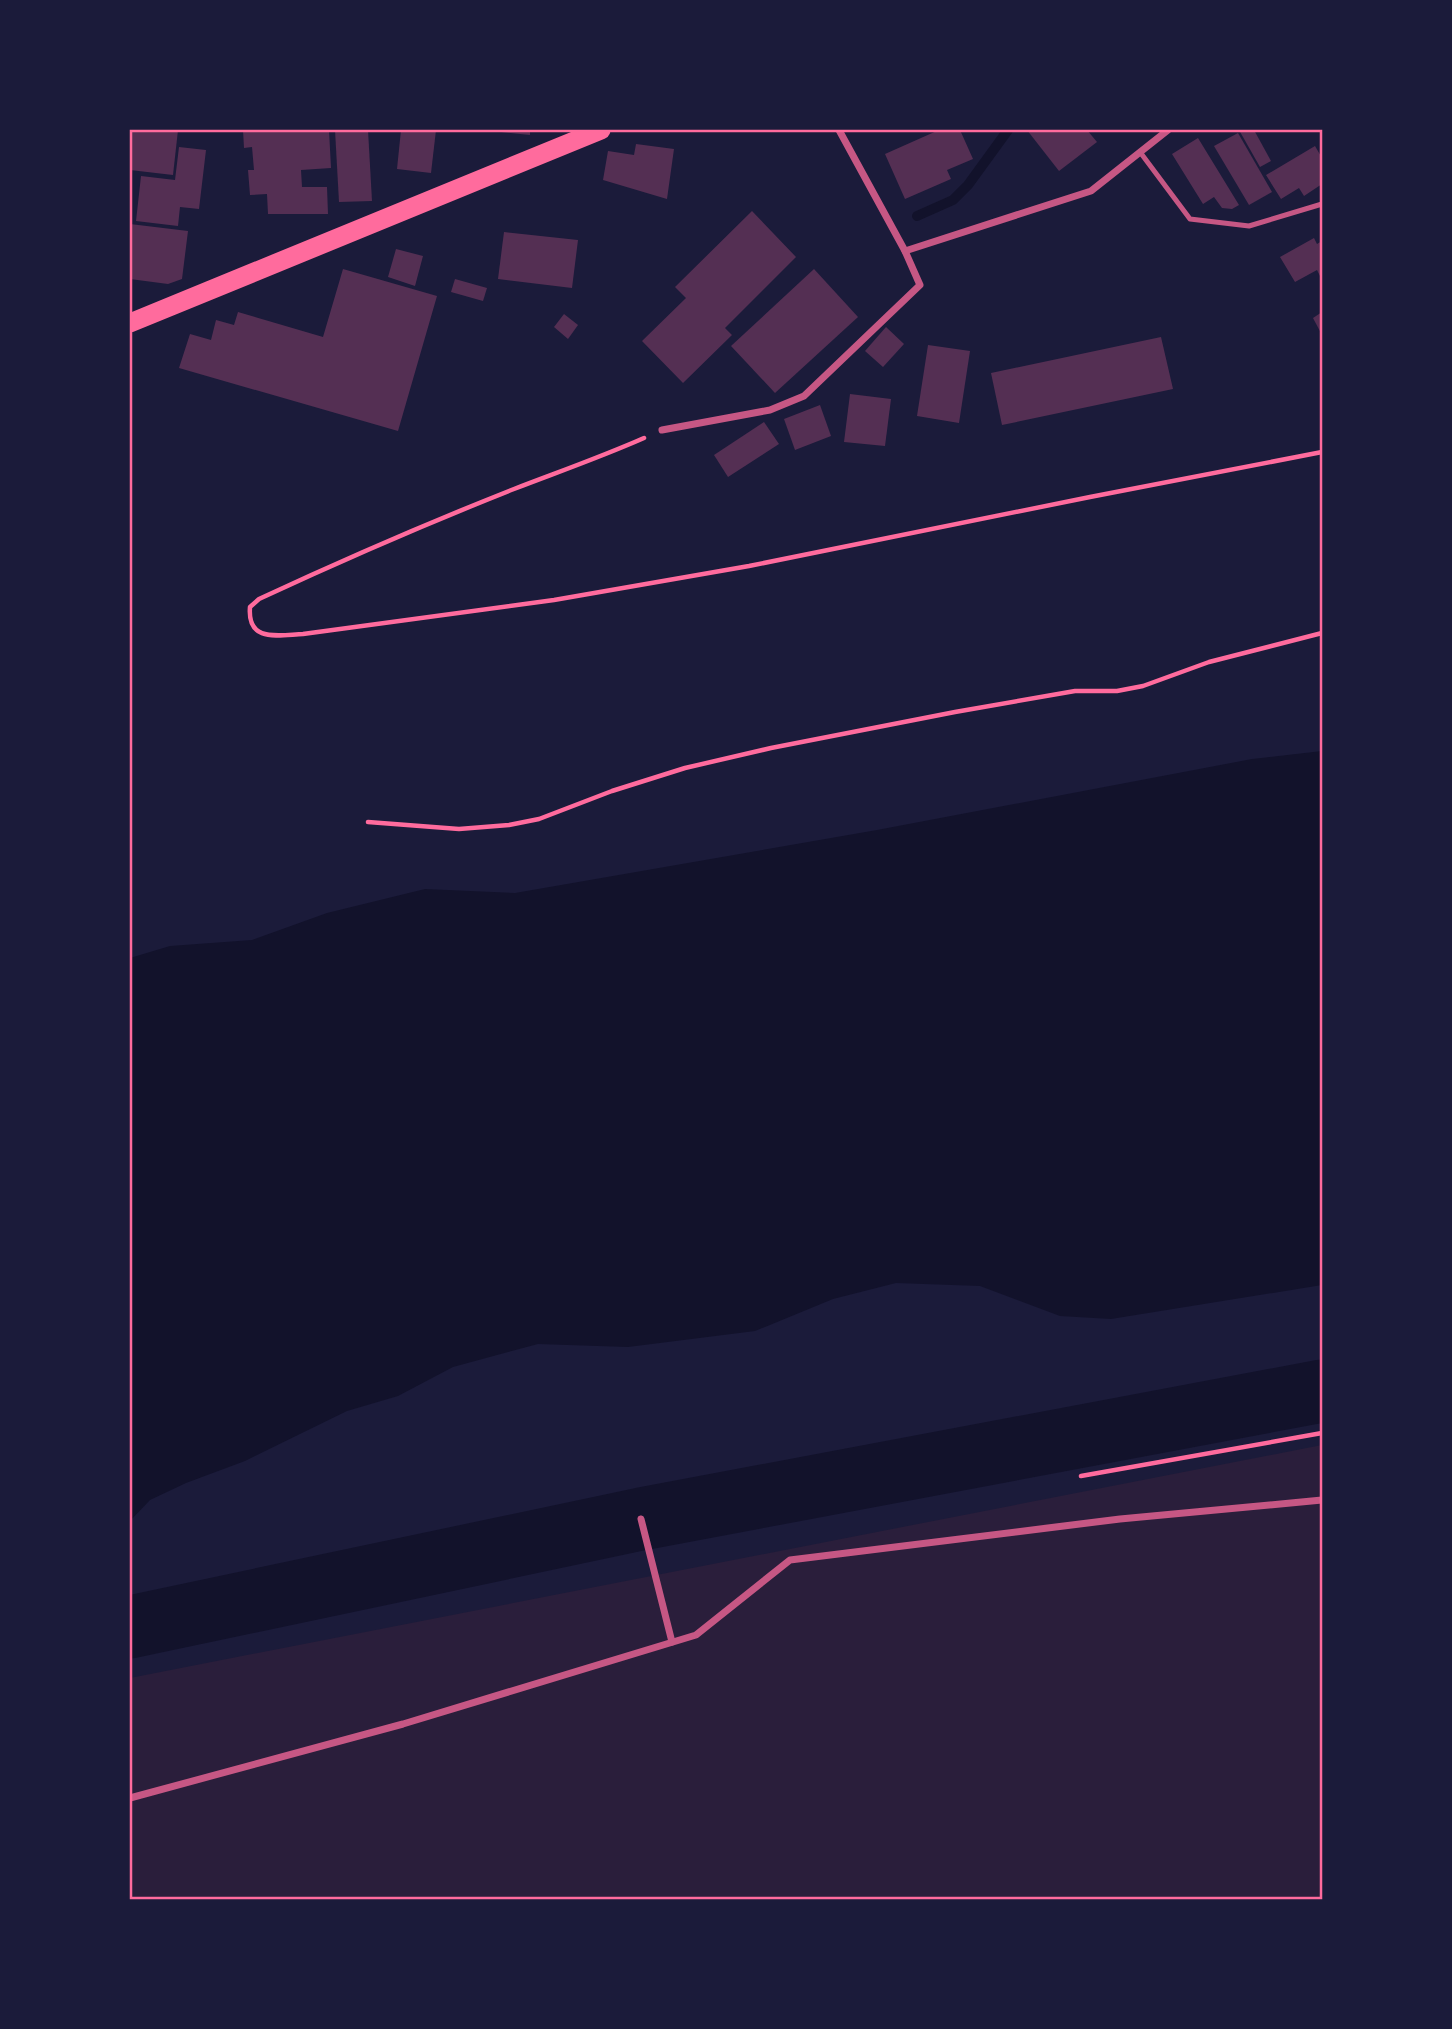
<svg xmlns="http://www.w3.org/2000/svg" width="1452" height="2029" viewBox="0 0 1452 2029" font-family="'Public Sans',sans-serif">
<rect width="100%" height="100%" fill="#1b1b3a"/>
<!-- green -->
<path fill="#2a1e3b" d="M1322,1445V1899H130V1678Z"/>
<!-- water -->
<path fill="#12122b" d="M1322,751V1285L1111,1319L1060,1316L980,1286L896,1283L833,1299L755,1331L628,1347L538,1344L453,1367L398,1396L347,1411L245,1461L186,1483L150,1500L130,1521V958L170,946L252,940L327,913L425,889L515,893L877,830L1252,759Z"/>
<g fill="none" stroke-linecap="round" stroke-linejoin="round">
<!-- stream -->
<path stroke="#12122b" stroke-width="10" d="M917,216L953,200L968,185L1008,130"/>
<!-- river -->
<path stroke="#12122b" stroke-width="63" d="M130,1627L641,1519L1322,1391"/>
</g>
<!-- building -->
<g fill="#542f53">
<path d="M130,130H178L173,175L130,170Z"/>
<path d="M243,130H329L331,168L301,170L302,187H327L328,214H268L267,194L250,195L248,170H254L252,147L244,148Z"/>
<path d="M335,130H368L372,201L339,202Z"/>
<path d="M401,130H436L431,173L397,169Z"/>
<path d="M492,130H530V135L492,131Z"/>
<path d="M939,130H960L973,159L947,170L951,179L905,199L885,154Z"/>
<path d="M1027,130H1087L1097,142L1059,171Z"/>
<path d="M1239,130H1254L1271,161L1260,167Z"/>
<path d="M1238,133L1272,192L1249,205L1214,146Z"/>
<path d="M1198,138L1239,205L1232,209L1222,208L1214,197L1203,204L1172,154Z"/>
<path d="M636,144L674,149L667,199L603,180L608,151L634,155Z"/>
<path d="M1315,146L1322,158V184L1304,196L1299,188L1281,199L1266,175Z"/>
<path d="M179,147L206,150L199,209L180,207L178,226L136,221L141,176L175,180Z"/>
<path d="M752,211L796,257L725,328L732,335L683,383L642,341L686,298L675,287Z"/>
<path d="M130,224L188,231L182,279L168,284L130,279Z"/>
<path d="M504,232L578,240L572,288L498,279Z"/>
<path d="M1314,238L1317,244L1322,241V280L1317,270L1295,282L1280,257Z"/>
<path d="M396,249L423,256L415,286L388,277Z"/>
<path d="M343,269L437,296L398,431L179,368L190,334L211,340L216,320L234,325L238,312L323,337Z"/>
<path d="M814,269L858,317L775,393L731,346Z"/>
<path d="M455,279L487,288L483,301L451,292Z"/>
<path d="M1322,312V335L1313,318Z"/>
<path d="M564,314L578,325L568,339L554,327Z"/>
<path d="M886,327L904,344L883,367L865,351Z"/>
<path d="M1161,337L1173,389L1002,425L991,373Z"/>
<path d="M928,345L970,351L959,423L917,416Z"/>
<path d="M850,394L891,399L885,446L844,442Z"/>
<path d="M820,405L831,436L795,450L784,419Z"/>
<path d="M764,422L779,444L728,477L714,455Z"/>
</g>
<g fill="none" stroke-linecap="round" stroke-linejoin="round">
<!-- path -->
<g stroke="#ff6b9d" stroke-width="4.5">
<path d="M644,438C601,457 558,472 514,489C428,523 343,560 259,599L250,607C247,643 278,635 303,634L554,600L749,566L1090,497L1322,452"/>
<path d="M368,822L459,829L509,825L539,819L612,791L685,768L771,748L955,712L1075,691H1117L1143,686L1209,662L1322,633"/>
<path d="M1081,1476L1322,1433"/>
</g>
<!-- service -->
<path stroke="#c65784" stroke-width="5" d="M1140,152L1190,219L1249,226L1322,204"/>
<!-- minor -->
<g stroke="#c65784" stroke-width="7">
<path d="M905,251L1091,191L1168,130"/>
<path d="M662,430L770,410L804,396L920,285L905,251L839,130"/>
<path d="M641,1519L672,1642"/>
<path d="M130,1798L403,1724L696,1635L790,1560L1120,1519L1322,1500"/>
</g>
<!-- trunk -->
<path stroke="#ff6b9d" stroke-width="19" d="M130,323L601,130"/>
</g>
<!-- border -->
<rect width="1452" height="2029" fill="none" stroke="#1b1b3a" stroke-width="262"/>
<rect x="131" y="131" width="1190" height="1767" fill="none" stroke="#ff6b9d" stroke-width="2.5"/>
</svg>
